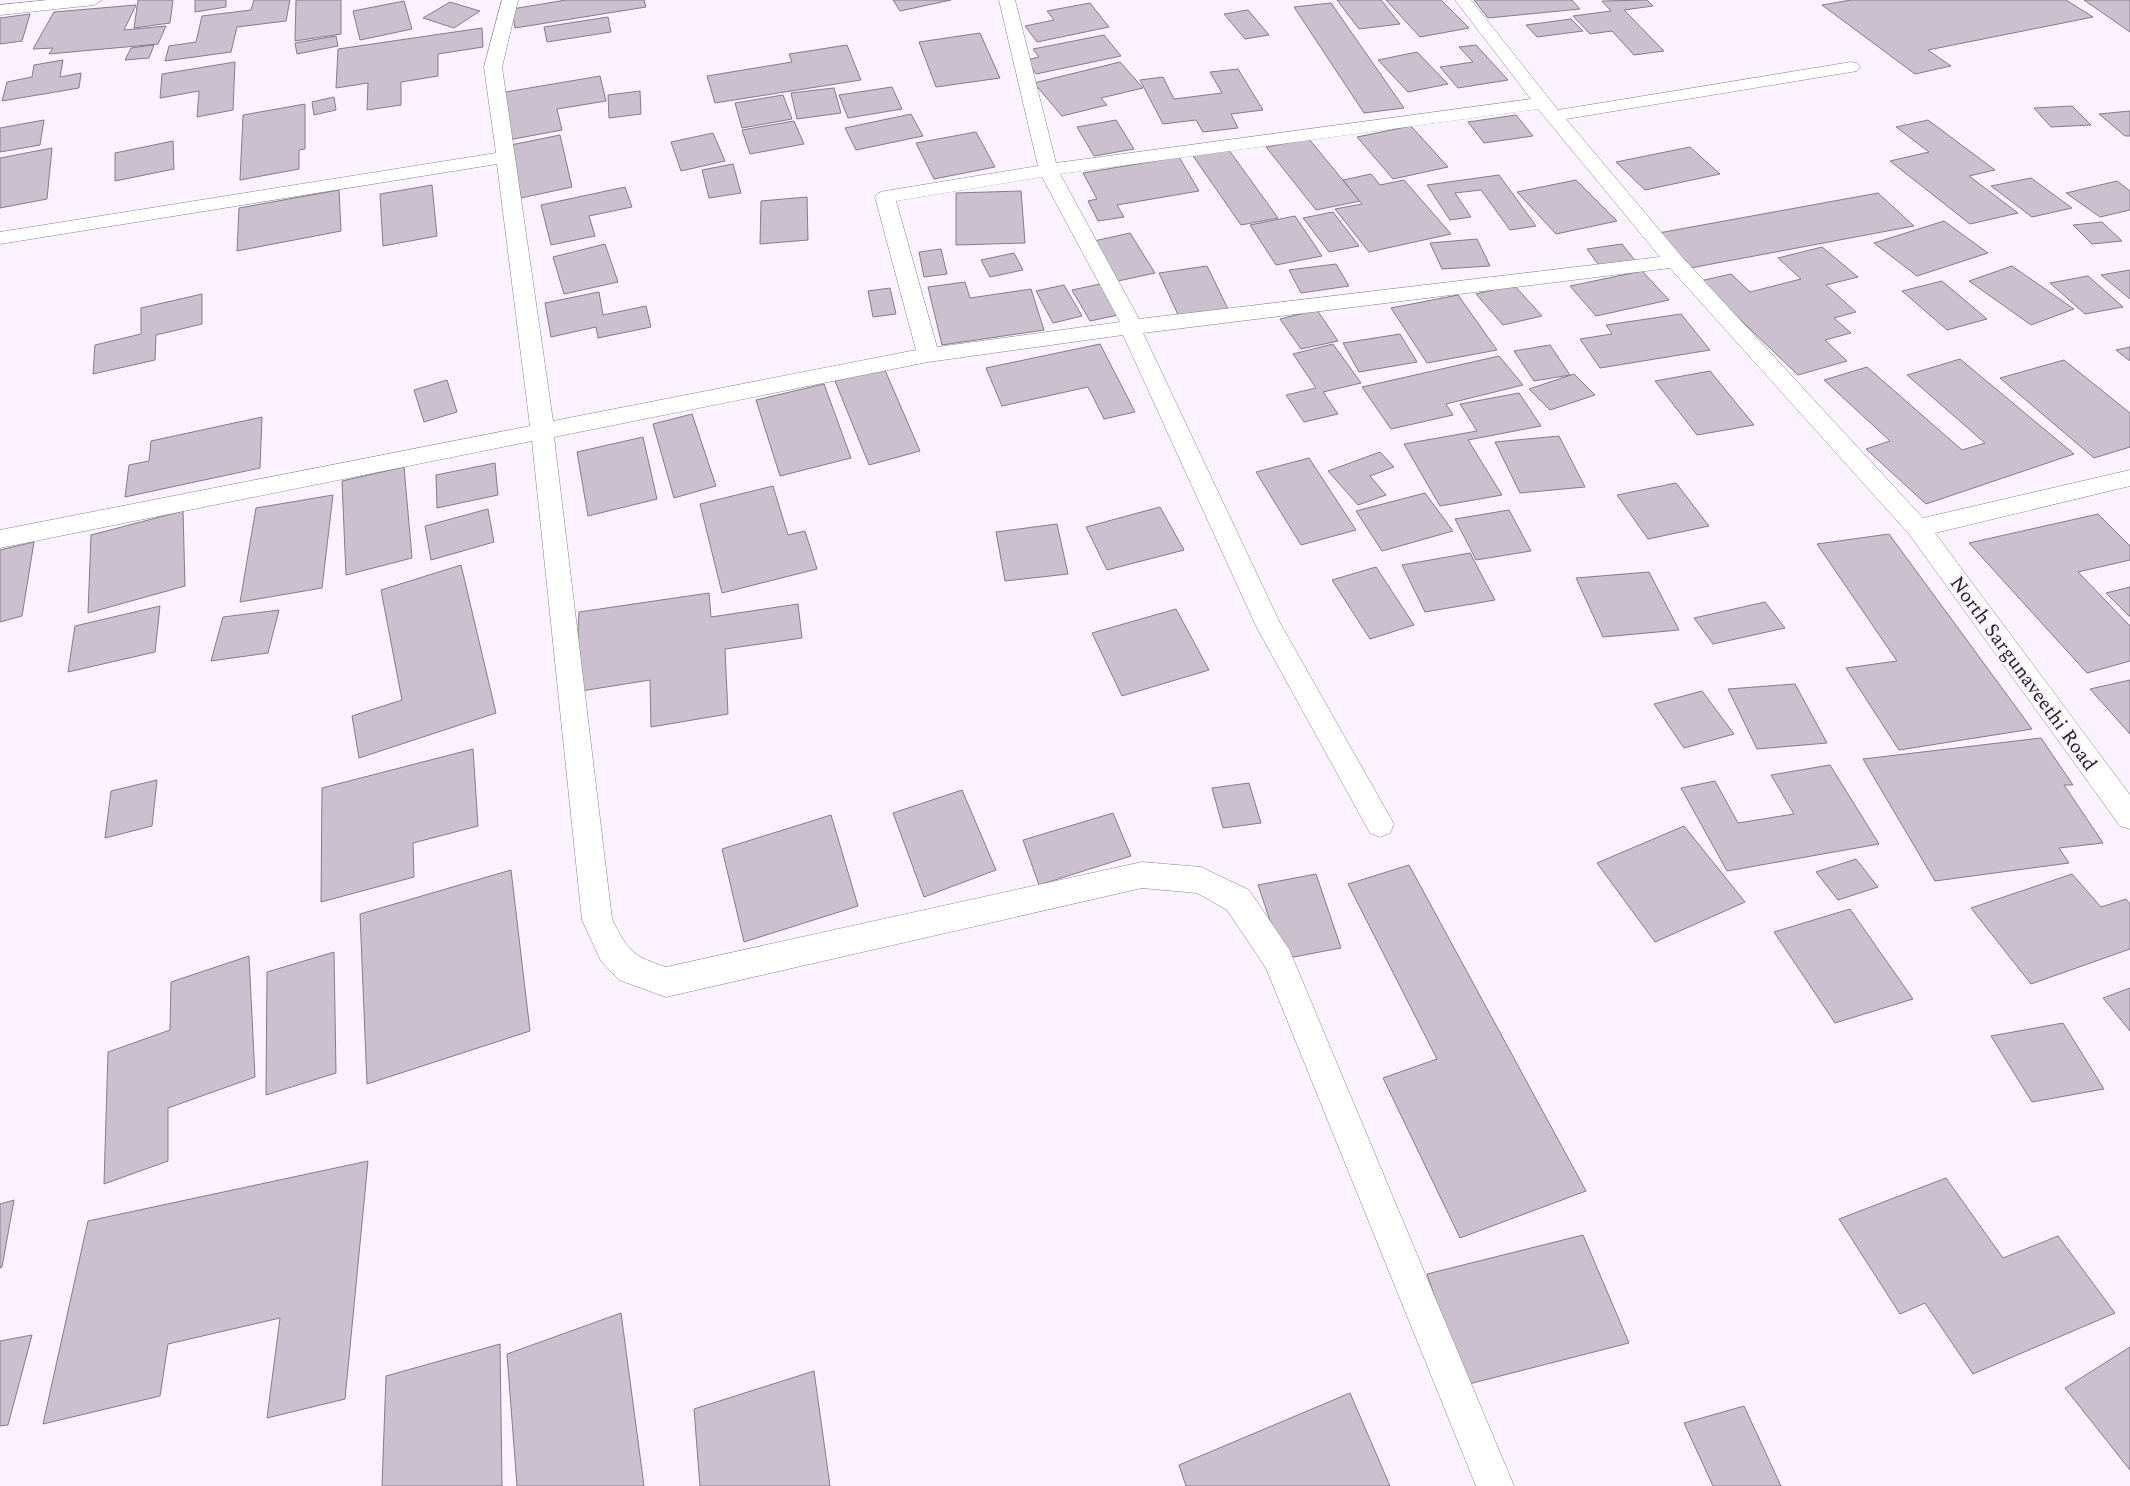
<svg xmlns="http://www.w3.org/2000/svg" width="2130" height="1486" viewBox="0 0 2130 1486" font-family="Spectral,serif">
<rect width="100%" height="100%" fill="#faf2fe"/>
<!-- building -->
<g fill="#cac0ce" stroke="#857c89">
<path d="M138,0H173L170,23L134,28Z"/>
<path d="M195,0H226V7L195,12Z"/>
<path d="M254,0H290L286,21L237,27L231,52L165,61L169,46L196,42L202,16L251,10Z"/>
<path d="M296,0H341V34L295,41Z"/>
<path d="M566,0H644L646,7L515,28L512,9Z"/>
<path d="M893,0H951L900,11Z"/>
<path d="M1337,0H1381L1400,24L1359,29Z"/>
<path d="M1386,0H1441L1469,28L1420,37Z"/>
<path d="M1474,0H1572L1580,9L1488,18Z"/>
<path d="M1647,0L1653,6L1624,10L1664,51L1634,55L1612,31L1590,34L1573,16L1611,11L1602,1Z"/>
<path d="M1851,0H2066L2093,17L1928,50L1951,66L1915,74L1822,5Z"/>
<path d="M2084,0H2130V32Z"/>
<path d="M404,1L412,29L360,40L353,11Z"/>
<path d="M450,2L480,11L454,28L423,18Z"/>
<path d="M1090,3L1109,27L1037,42L1025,26L1054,20L1047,11Z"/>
<path d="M1331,3L1404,108L1364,113L1294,7Z"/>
<path d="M136,5L124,30L166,26L158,44L49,54L53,48L33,49L54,12Z"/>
<path d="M1248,10L1269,35L1245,39L1224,14Z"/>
<path d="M30,14L22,41L0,44V18Z"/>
<path d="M608,17L611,32L547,42L544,27Z"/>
<path d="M1571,19L1583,31L1537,37L1526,25Z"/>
<path d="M482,28L483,47L438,54V76L401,82V105L367,110L368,83L336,88L338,49Z"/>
<path d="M980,33L1000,78L936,87L919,42Z"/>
<path d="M1104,35L1121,56L1036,74L1026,60L1039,57L1033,49Z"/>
<path d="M336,36L338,46L297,54L295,43Z"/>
<path d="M154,45L149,58L125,60L131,48Z"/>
<path d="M847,45L861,80L715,103L707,76L792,62L789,54Z"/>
<path d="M1476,45L1508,80L1458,88L1440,67L1473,62L1459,47Z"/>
<path d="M1417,52L1448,84L1408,92L1378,60Z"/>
<path d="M63,60L60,77L81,73L79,88L2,101L7,82L32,77L34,65Z"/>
<path d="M235,62L233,110L197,117L199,91L160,98L162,74Z"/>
<path d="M1120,62L1143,88L1101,98L1107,105L1062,116L1034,83Z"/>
<path d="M1238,69L1263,110L1231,114L1238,128L1203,132L1196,120L1163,124L1140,80L1163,77L1174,99L1222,93L1210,72Z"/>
<path d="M600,76L606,101L557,109L562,130L508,140L500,93Z"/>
<path d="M892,87L902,109L848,118L839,95Z"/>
<path d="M834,88L841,113L797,119L791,93Z"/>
<path d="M640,91L641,114L609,118L608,95Z"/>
<path d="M783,95L792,119L742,128L735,103Z"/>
<path d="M334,97L336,110L314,115L312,102Z"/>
<path d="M305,104V149L299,150V169L240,180L243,115Z"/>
<path d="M2072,106L2091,125L2051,127L2034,108Z"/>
<path d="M2130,111V136H2125L2099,114Z"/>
<path d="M911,114L923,136L856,150L845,128Z"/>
<path d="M1516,115L1533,136L1484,143L1468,122Z"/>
<path d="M44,120L40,145L0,152V128Z"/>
<path d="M1116,120L1134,149L1094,156L1077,127Z"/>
<path d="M1928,120L1995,170L1969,176L2018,213L1970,224L1890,161L1929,152L1896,127Z"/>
<path d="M794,121L804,144L750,154L742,130Z"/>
<path d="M1411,126L1448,167L1393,179L1357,137Z"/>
<path d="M976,132L995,167L934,179L916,143Z"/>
<path d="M713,133L725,161L681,171L671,142Z"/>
<path d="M560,135L572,187L521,198L511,145Z"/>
<path d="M1309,139L1360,201L1316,210L1266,147Z"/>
<path d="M173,141L174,169L115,181V153Z"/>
<path d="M1226,146L1278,218L1241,225L1191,153Z"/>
<path d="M1690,147L1720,174L1645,190L1616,162Z"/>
<path d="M52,148L47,199L0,208V158Z"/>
<path d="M1179,157L1199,191L1117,205L1124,217L1098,221L1088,201L1097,199L1083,173Z"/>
<path d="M733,164L741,193L709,198L702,170Z"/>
<path d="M1371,174L1380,185L1404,180L1451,234L1369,252L1335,209L1362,204L1343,180Z"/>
<path d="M1499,175L1536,226L1510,230L1481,190L1455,193L1471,217L1450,220L1427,185Z"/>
<path d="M2031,178L2072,208L2032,217L1991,186Z"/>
<path d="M1576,180L1617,221L1556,234L1517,192Z"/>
<path d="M2117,181L2130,191V210L2100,217L2066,193Z"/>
<path d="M432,185L437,236L383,246L380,194Z"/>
<path d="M625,187L632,207L589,216L595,236L551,245L541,205Z"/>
<path d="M339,190L341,231L237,251L239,208Z"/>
<path d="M1021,191L1025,243L956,245V193Z"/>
<path d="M1878,193L1914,226L1685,269L1653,234Z"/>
<path d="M807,197L808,240L760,244L761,201Z"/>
<path d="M1333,212L1359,246L1329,252L1303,218Z"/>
<path d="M1295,216L1322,256L1276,265L1250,225Z"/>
<path d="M1944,221L1988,253L1917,276L1874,243Z"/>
<path d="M2102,222L2122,241L2092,244L2073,225Z"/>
<path d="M1130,233L1155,273L1118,281L1094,241Z"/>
<path d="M1477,239L1490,266L1442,269L1430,243Z"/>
<path d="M605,244L618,282L564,294L553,257Z"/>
<path d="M1622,244L1637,263L1601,268L1587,249Z"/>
<path d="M1822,247L1858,277L1826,285L1856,312L1834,318L1851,333L1825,340L1847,361L1798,375L1700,281L1731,274L1750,292L1801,279L1778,258Z"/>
<path d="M941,249L947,274L924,277L919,252Z"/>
<path d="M1014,253L1023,270L990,277L981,260Z"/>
<path d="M1336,264L1349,286L1301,293L1289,270Z"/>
<path d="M1207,266L1228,309L1179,317L1159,273Z"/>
<path d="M2012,266L2074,309L2031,325L1969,281Z"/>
<path d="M2130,270V299L2101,275Z"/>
<path d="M1642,271L1669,300L1596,316L1570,286Z"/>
<path d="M2088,276L2123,307L2085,314L2050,283Z"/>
<path d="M1942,281L1987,319L1947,330L1902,291Z"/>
<path d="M965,282L970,298L1031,289L1044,330L942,345L928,287Z"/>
<path d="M1100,284L1118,315L1090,321L1072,290Z"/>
<path d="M1064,285L1082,316L1053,323L1036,291Z"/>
<path d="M1514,285L1542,316L1503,325L1476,294Z"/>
<path d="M890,288L896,314L873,317L868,291Z"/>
<path d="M599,292L603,315L646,306L651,327L598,338L596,327L551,337L545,303Z"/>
<path d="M202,294V324L156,335L155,360L93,374L95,345L141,334V308Z"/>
<path d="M1458,295L1497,350L1427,363L1391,308Z"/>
<path d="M1317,310L1338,341L1301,349L1280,319Z"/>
<path d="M1681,314L1710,350L1600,368L1580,339L1612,334L1606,325Z"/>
<path d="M1400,334L1417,362L1359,372L1343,343Z"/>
<path d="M1100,344L1135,412L1104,419L1088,387L1002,406L986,368Z"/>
<path d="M1333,344L1361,383L1323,392L1338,414L1304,422L1286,395L1316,388L1293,354Z"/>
<path d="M1550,345L1570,375L1534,381L1514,351Z"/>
<path d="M2130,347V361L2116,350Z"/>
<path d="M1499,356L1523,385L1446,404L1453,415L1391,429L1362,387Z"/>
<path d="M1960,359L2074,454L1926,504L1866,449L1890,441L1824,380L1867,367L1962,450L1985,443L1907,375Z"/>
<path d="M2064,360L2130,413V447L2094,458L2000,378Z"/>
<path d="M884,368L920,451L869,465L835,381Z"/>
<path d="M1710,371L1754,425L1697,435L1655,381Z"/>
<path d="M1574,374L1595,395L1550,410L1529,389Z"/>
<path d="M447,380L457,412L424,422L414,390Z"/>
<path d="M824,384L851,458L780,476L756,400Z"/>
<path d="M1519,393L1541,426L1468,440L1502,495L1440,506L1404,444L1477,431L1460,404Z"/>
<path d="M692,414L716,486L674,498L653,424Z"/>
<path d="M262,417L260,468L125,497L129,465L149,461L151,441Z"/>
<path d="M1559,436L1585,487L1520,493L1495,442Z"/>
<path d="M643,437L657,499L588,516L577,452Z"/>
<path d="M1380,452L1394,467L1370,476L1386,495L1358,505L1328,471Z"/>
<path d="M1309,458L1356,530L1301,545L1256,472Z"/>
<path d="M495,463L498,495L437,508L436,475Z"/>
<path d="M404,467L412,558L346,575L342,481Z"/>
<path d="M1676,483L1709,526L1648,539L1617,495Z"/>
<path d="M773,486L788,535L805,531L817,569L722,593L700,504Z"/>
<path d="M1425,493L1453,531L1382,551L1356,511Z"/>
<path d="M333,495L322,588L240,602L256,508Z"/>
<path d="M1160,507L1184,550L1107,570L1086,527Z"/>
<path d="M488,509L494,542L431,560L425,526Z"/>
<path d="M1509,510L1531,551L1476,560L1455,519Z"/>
<path d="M183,511L185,586L88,613L91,535Z"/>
<path d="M2098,514L2130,546V560L2078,572L2130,626V661L2087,673L1969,543Z"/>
<path d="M1057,524L1068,574L1005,581L996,532Z"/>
<path d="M1889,534L2032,729L1899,750L1846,668L1897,661L1817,544Z"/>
<path d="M34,542L22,616L0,622V550Z"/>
<path d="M1470,553L1495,600L1425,612L1402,565Z"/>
<path d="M461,565L496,713L359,758L352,716L402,700L381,590Z"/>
<path d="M1376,567L1414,625L1370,639L1332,580Z"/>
<path d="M1649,572L1679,630L1603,637L1576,578Z"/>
<path d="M2130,587V617L2106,593Z"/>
<path d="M709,593L711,617L798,604L802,638L725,649L728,714L651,727L650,680L575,692L579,612Z"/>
<path d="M1765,602L1785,628L1713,644L1694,618Z"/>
<path d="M160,606L155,652L68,672L75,626Z"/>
<path d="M1176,609L1209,670L1122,696L1092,633Z"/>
<path d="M279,610L268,653L211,661L223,617Z"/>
<path d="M2130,680V734L2090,689Z"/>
<path d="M1795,684L1827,743L1757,749L1728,689Z"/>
<path d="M1702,691L1734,734L1684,748L1654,704Z"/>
<path d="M2041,738L2073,785H2064L2103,843L2059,848L2069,863L1935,881L1863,759Z"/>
<path d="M473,749L478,826L413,843L414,877L321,902L322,788Z"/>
<path d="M1830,765L1879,844L1727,871L1681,788L1715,781L1738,823L1794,814L1771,775Z"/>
<path d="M157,780L152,826L105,838L111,791Z"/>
<path d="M1249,783L1261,823L1223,828L1212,788Z"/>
<path d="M962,790L996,870L924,897L893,813Z"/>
<path d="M1113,813L1131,856L1039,885L1023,840Z"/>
<path d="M831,815L858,906L744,942L722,849Z"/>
<path d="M1684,826L1745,902L1655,942L1597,863Z"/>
<path d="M1856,859L1878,887L1838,900L1816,872Z"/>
<path d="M1409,865L1586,1191L1460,1238L1383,1078L1437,1059L1348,884Z"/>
<path d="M511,870L530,1031L367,1084L360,914Z"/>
<path d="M1316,874L1341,948L1283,959L1258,885Z"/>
<path d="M2072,874L2101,907L2126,899L2130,904V949L2031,984L1971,908Z"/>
<path d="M1850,909L1913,999L1835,1023L1774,932Z"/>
<path d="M334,952L336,1073L266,1095L267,972Z"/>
<path d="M249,956L255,1077L168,1108V1161L104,1184L108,1052L170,1030L171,982Z"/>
<path d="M2130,988V1031L2103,998Z"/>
<path d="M2063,1023L2104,1089L2032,1102L1991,1036Z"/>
<path d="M368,1161L345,1399L267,1418L280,1318L168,1344L160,1396L43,1424L88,1221Z"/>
<path d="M1946,1178L2003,1258L2058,1236L2115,1313L1973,1374L1925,1303L1900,1314L1839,1219Z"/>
<path d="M14,1200L2,1267L0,1268V1204Z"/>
<path d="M1583,1235L1629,1343L1465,1385L1427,1274Z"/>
<path d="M621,1313L644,1486H517L507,1354Z"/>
<path d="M32,1335L8,1425L0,1426V1341Z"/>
<path d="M500,1344L502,1486H382L386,1376Z"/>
<path d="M2130,1347V1470L2065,1388Z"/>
<path d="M814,1371L830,1486H700L694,1409Z"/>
<path d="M1350,1393L1390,1486H1186L1179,1465Z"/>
<path d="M1744,1406L1781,1486H1713L1684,1423Z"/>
</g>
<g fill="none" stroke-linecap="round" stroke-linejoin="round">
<!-- minor casing -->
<g stroke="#8b828f" stroke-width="1">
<g id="minor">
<path d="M48,0H102L94,5L0,15V5Z"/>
<path d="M502,0H518L502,67L553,421L916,350L875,197L878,193L885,191L1038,166L999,0H1015L1056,163L1531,99L1455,0H1471L1558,110L1851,62L1857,63L1860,67L1857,71L1851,72L1566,119L1682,257L1923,518L2130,470V486L1935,533L2130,795V829L2120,826L1909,534L1670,268L1143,333L1280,623L1394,824L1390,833L1380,837L1370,833L1256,626L1123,335L928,362L554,437L612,919C628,951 632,956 666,967L1142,862L1201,867L1249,890L1289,949L1514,1486H1476L1266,968L1227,910L1197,893L1142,888L666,997L619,980L601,961L582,920L532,441L0,548V530L530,426L497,164L0,244V232L496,153L484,67ZM1538,109L1660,257L1139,319L1060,174ZM1042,177L1120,322L937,347L896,201Z"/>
</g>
</g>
<!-- minor -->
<use href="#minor" fill="#fff" fill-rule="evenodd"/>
</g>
<g text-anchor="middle" stroke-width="4.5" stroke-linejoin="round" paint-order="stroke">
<!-- street labels -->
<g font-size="20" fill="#262228" stroke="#faf2fe">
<text transform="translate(2024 673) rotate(54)" y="7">North Sargunaveethi Road</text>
</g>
</g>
</svg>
